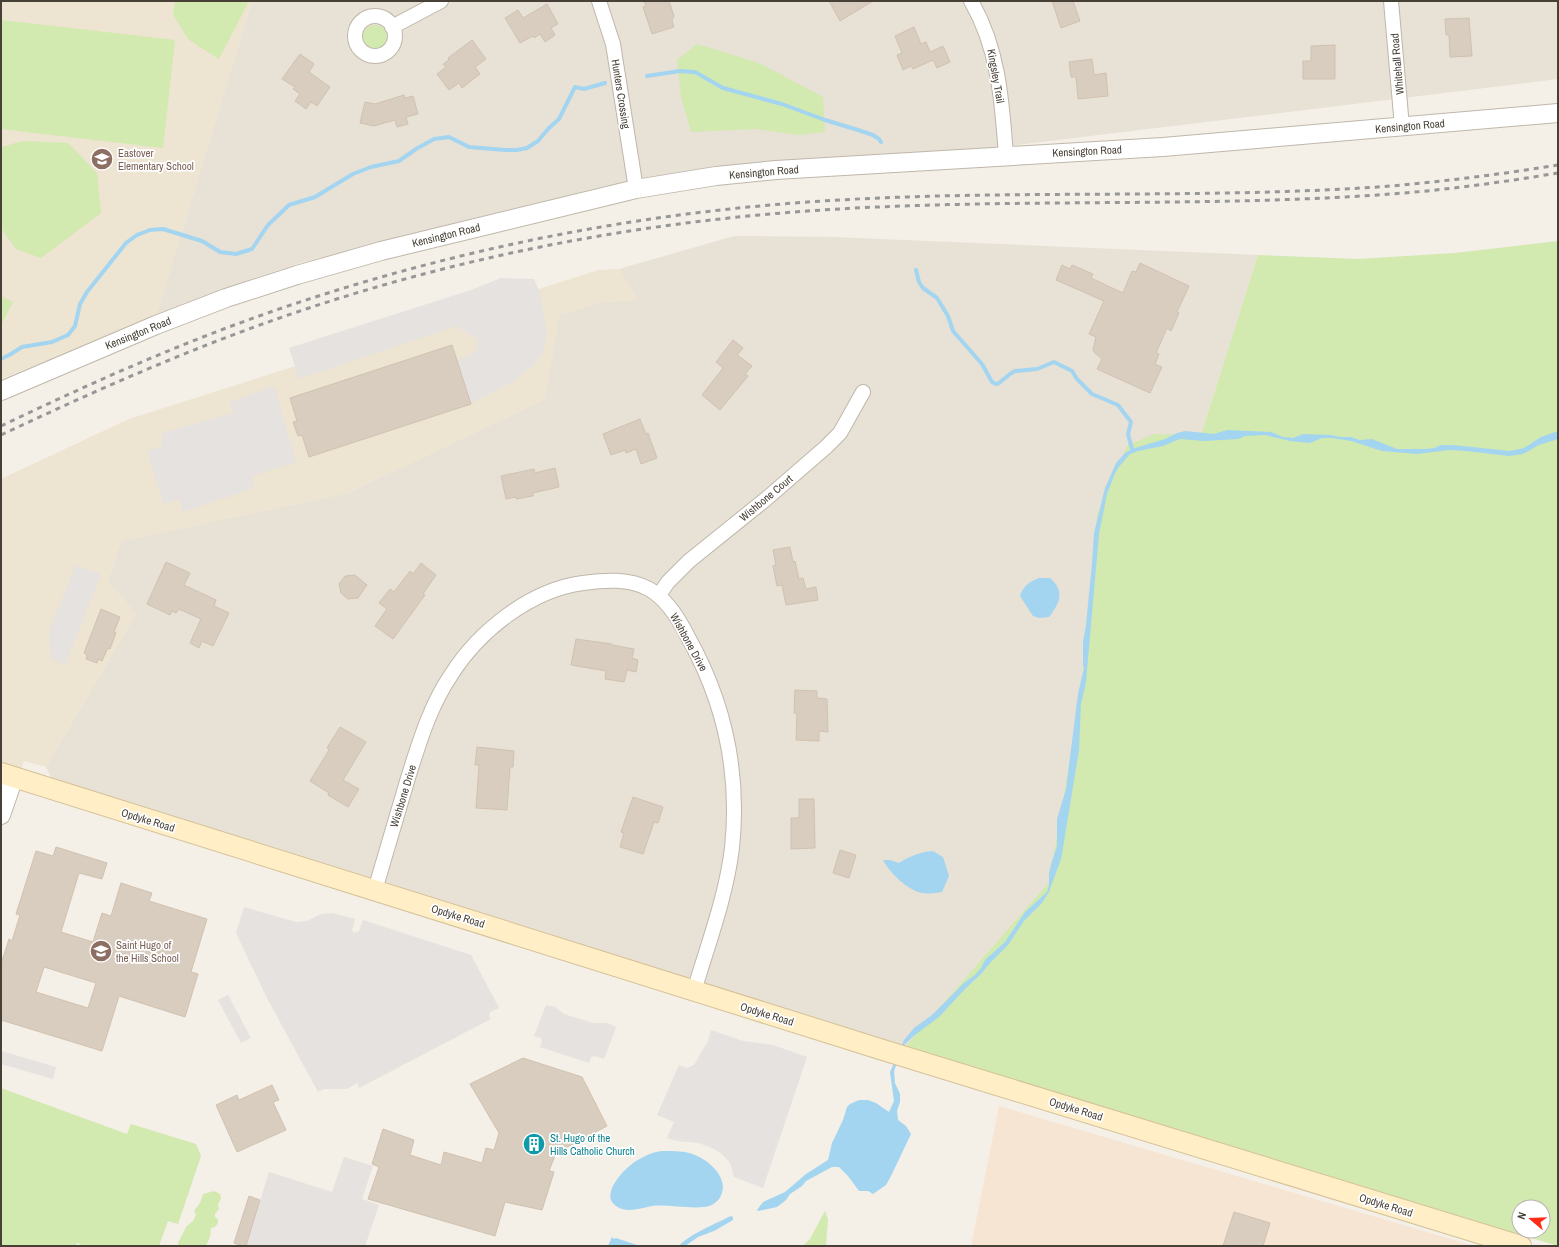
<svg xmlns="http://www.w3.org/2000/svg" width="1559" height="1247" viewBox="0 0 1559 1247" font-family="'Archivo Narrow',sans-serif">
<rect width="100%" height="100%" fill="#f4efe7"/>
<!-- residential -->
<g fill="#e8e1d5">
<path d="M252,1H1558V79L976,150L693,172L604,186L510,211L303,262L254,278L156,317Z"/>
<path d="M734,236L832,237L1258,255L1201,435L1081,694L1049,882L905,1047L52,779L46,767L136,614L108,581L121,541L348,493L545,399L559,315L603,302L638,300L619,269Z"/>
</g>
<!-- commercial -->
<path fill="#f6e5d2" d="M999,1106L1474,1246H971Z"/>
<!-- education -->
<g fill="#ede4d1">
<path d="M1,1H252L156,317L1,379Z"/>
<path d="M619,269L638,300L603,302L559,315L545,399L348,493L121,541L108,581L136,614L46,767L24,761L18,780L1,775V479L129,419L599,270Z"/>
</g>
<!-- green -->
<g fill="#d2e9af" fill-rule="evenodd">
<path d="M175,1H249L219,59L189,40L173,15Z"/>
<path d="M1,20L175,40L163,148L1,129Z"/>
<circle cx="375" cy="37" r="12"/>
<path d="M697,44L759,63L823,97L825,132L798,135L757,129L691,132L681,97L677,60Z"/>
<path d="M23,141L68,143L97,173L101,213L41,258L16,249L1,228V147Z"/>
<path d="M1558,241V1246L905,1047L1049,882L1081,694L1097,515L1127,446L1154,434L1201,435L1258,255L1358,259L1455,253ZM1519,1207H1543V1231H1519Z"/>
<path d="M1,296L13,302L1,325Z"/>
<path d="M1,1088L127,1134L131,1124L196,1144L201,1156L178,1224L168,1221L159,1246H84L77,1243L75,1246H1Z"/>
<path d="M214,1191L220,1194L221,1199L218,1204L219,1209L215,1214V1217L218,1219V1223L215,1227L211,1228L210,1237L206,1246H179L178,1243L186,1227L193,1221L196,1215L194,1211L200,1203L203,1194Z"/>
<path d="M825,1211L828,1219L826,1246H803L810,1239Z"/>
</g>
<!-- parking -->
<g fill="#e5e2df">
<path d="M501,278L534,279L540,293L547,334L542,354L533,366L512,382L471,404L457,361L477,350V339L456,326L299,379L289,348L471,290Z"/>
<path d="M274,386L296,462L252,476L254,488L183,512L179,499L164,505L147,451L162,446V433L234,413L229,402Z"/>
<path d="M76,565L101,574L65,665L51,659L49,631Z"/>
<path d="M244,907L296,922L307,921L321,914L332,913L355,919L352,930L354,933L359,931L363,920L471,955L499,1008L490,1012L489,1016L491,1019L359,1088L357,1083L347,1089H324L318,1092L267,998L236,933Z"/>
<path d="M228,995L251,1038L241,1043L218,1000Z"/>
<path d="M546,1005L555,1007L564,1014L593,1023H607L616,1027L604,1059L594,1056L591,1057L589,1063L540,1047L542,1041L541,1038L534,1036Z"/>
<path d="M711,1030L743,1041L773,1045L807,1057L763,1188L734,1177L730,1163L723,1155L714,1149L699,1143L677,1141L667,1138L674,1122L657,1115L679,1065L687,1068L694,1065L708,1041Z"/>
<path d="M1,1051L56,1067L53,1079L1,1064Z"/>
<path d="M344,1157L373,1166L362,1199L379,1205L365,1246H246L269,1172L332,1192Z"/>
</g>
<!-- water -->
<g fill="#a3d5f1">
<path d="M1227,430L1271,432L1283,437L1293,438L1303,434L1330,435L1341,437H1351L1360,440L1372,439L1397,449H1425L1434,448L1441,445H1453L1510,451L1524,448L1541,437L1558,431V439L1539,445L1523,454L1509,456L1466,451L1449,450L1417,454L1382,451L1351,441L1332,438H1322L1310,443L1290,441L1265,435L1245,436L1239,439L1204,441L1180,439L1163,446L1138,451L1130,454L1118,468L1114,476L1107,494L1099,534L1086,682L1081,704L1079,750L1063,848L1061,859L1049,892L1042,903L1024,921L1008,945L991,962L980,975L965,989L939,1017L915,1035L904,1045L894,1071L895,1083L900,1094V1102L897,1111L898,1120L906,1126L911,1134L891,1176L886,1185L873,1194L868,1191H859L848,1176L839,1167H832L806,1181L802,1186L790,1194L786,1200L777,1207L758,1211L757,1210L763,1202L785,1192L806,1174L828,1160L832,1143L843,1120L847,1107L850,1104L859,1100H868L876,1103L889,1112L894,1101L890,1072L904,1040L914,1028L932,1015L965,982L975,975L981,968L985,960L1005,942L1025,912L1047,892L1049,885V873L1052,861L1057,846V819L1066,789L1078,694L1084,668L1083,665V642L1086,625L1092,563L1094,533L1105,488L1116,463L1125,453L1132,449L1165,439L1177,433L1185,431L1214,434Z"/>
<path d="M1039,578H1050C1065,591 1060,603 1049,617L1039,618L1033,616L1020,596C1023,586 1029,582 1039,578Z"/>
<path d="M933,851L943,857L949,876L942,892C936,893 930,894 923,893C909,892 889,872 883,860H890L899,863C910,856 920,852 933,851Z"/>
<path d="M662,1151C670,1151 681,1151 689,1153C704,1157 723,1171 723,1188C722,1196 718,1203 709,1206C695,1210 668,1204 652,1206C640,1208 628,1214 616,1206C599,1194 625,1168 636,1161C645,1156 652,1152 662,1151Z"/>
<path d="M731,1216L733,1217V1220L714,1231L698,1237L685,1246H679C688,1235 717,1223 731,1216Z"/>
<path d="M612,1237L614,1239L616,1238L640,1246H608Z"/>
</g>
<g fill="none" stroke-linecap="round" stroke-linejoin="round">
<!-- stream -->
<g stroke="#a3d5f1" stroke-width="4">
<path d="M647,76L680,71L695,72L723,88L782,104L825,120L858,130L873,135L879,139L881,142"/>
<path d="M916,270L919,282L923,288L937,298L948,316L953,331L982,364L992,382L996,384L999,383L1010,374L1015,371L1037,369L1054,362L1072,371L1077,379L1092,394L1118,405L1131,422L1128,434L1132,449"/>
<path d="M1,359L11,354L22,347L52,342L68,335L75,326L80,304L87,292L126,243L137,235L150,230L163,229L202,241L220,252L236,254L252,249L268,225L289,205L315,197L353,174L371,167L399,161L416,149L434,139L449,137L469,147L505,150H517L527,148L538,141L548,129L559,119L575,87L584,89L605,83"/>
</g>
</g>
<!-- building -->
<g fill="#d9cdbf" stroke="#d1c2b0" fill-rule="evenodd">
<path d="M644,1H669L674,16L672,20L674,27L652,34L643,7L646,6Z"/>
<path d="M829,1H873L840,21Z"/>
<path d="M1052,1H1073L1080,21L1061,28Z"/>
<path d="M547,4L558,24L551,28L555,35L545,42L540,34L534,38L533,36L520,43L505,18L518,10L523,18Z"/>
<path d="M1469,18L1472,56L1450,57L1449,35H1446L1445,19Z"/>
<path d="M914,27L921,44L926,42L930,52L943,46L950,62L937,68L933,60L913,69L911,66L903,70L897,55L902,53L895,36Z"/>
<path d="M472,40L486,59L475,67L480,74L462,88L459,83L449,90L437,74L446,67L443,64L449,60L448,58Z"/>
<path d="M1335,45V79H1303V61H1311V46Z"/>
<path d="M300,54L314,64L309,72L330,87L317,106L311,102L306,109L295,101L300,94L293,89L295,87L282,79Z"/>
<path d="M1092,59L1094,75L1106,73L1108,96L1078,99L1076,77H1071L1069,62Z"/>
<path d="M404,95L405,98L413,96L418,114L406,117L408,124L397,127L395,120L374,126L360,123L365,102L375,104Z"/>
<path d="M1140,263L1189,286L1177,312L1179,313L1171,331L1167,328L1156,353L1159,354L1155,364L1162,367L1150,393L1097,369L1102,359L1094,352L1093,349L1096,337L1089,334L1104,301L1056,280L1062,265L1070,269L1072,265L1093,274L1091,278L1123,293L1132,271L1136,272Z"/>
<path d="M733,340L743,348L737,355L752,366L745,374L748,376L720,410L702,395L723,368L716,362Z"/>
<path d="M452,345L471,404L309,457L302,435L298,436L293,422L297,421L290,398Z"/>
<path d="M640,419L646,434L648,433L657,458L641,464L636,449L626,453L625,450L611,455L603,434Z"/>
<path d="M555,468L559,487L533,493V496L516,499V497L506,499L501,476L534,469L535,473Z"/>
<path d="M790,547L793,562L795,561L799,579L803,578L806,589L816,587L818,600L786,605L782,585L777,586L773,566L776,565L773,550Z"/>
<path d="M166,562L190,573L184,585L216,600L214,606L229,613L213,646L202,641L199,648L190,643L201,619L179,609L176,613L172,611L170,615L147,604Z"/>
<path d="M421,563L436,575L423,594L425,595L393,639L375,626L387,609L379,603L390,589L394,592L410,571L413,574Z"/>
<path d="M355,575L367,585L358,598L348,599L341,593L339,584L345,576Z"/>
<path d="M101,609L120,617L114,632L116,633L110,649L108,648L102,661L98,659L97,663L86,659L87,655L84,653Z"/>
<path d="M576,639L612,644V645L634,649L632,658L638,660L636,672L627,670L624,682L605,679L606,671L571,665Z"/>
<path d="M795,690L817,691V698L827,699L828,732L819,731V741L796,740L797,713H794Z"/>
<path d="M340,727L366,742L343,780L359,789L348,807L328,795L329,793L310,781L329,750L327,748Z"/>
<path d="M477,747L514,751L513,767H510L507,810L476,808L479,765H475Z"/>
<path d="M633,797L663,807L658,823L654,822L643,854L620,847L624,833L621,832Z"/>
<path d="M799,799H814L815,848L791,849V818H799Z"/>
<path d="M56,847L107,863L102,879L79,873L61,932L93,942L102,913L111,916L121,883L152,893L149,901L207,919L191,972L198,974L185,1017L119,996L102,1051L1,1020V964L9,939L12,941L20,915L16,914L36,851L53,856ZM44,967L96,983L88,1008L36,992Z"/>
<path d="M840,850L856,855L849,878L833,873Z"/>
<path d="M523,1058L582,1077L607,1126L556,1153L549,1171L554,1172L542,1210L505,1202L495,1236L368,1199L379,1167L372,1164L383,1129L414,1140L410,1155L441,1165L444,1152L482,1163L486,1148L494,1150L499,1133L470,1084Z"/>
<path d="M272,1085L279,1100L273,1102L286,1130L237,1152L216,1105L237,1095L239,1100Z"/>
<path d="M249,1196L260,1200L246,1246H243L234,1243Z"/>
<path d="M1234,1212L1270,1223L1263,1246H1223Z"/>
</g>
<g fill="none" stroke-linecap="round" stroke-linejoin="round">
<!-- minor casing -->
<g stroke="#bfb7aa" stroke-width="16">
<g id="minor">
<path d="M599,1L613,44L636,189"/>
<path d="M971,1C999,49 1002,102 1006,156"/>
<path d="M1391,1L1402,127"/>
<circle cx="375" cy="36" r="20"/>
<path d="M392,27L441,1"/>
<path d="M659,595L668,582L689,561L766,499L826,447L840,433L863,392"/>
<path d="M375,890C386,853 397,816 408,778C419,743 430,706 451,675C479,631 530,590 583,583C605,580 629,578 649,589C667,599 679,619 688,637C725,703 740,772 732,848C726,897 708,944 694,991"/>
</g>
</g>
<!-- tertiary casing -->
<g stroke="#bfb7aa" stroke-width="20">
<g id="tertiary">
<path d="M1,391L156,325L226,298L297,275L381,251L636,189L716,176L776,170L1163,147L1558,113"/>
<path d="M1,815L14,777"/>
</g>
</g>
<!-- secondary casing -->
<g stroke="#d5c197" stroke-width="22">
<path id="secondary" d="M1,773L883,1050L1521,1246"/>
</g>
<!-- minor -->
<use href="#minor" stroke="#fff" stroke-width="14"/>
<!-- tertiary -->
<use href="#tertiary" stroke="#fff" stroke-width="18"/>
<!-- secondary -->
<use href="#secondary" stroke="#ffeec6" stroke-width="20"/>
<!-- rail -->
<g stroke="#979797" stroke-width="3" stroke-dasharray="5 5" stroke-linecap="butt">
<path d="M1,426C93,382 185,341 282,308C444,253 612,218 782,204C985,187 1189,201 1391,186C1447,181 1503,174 1558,165"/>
<path d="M1,435C103,387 205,342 312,307C464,257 623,226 782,213C985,196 1189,209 1391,194C1447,190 1503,182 1558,173"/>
</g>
</g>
<!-- icons -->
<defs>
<g id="school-disc" transform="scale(1.15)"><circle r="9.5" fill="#8d6e63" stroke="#fff"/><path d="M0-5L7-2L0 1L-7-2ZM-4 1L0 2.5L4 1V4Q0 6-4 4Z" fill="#fff"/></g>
<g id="building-disc" transform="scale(1.15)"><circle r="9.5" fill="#0f9aa8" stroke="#fff"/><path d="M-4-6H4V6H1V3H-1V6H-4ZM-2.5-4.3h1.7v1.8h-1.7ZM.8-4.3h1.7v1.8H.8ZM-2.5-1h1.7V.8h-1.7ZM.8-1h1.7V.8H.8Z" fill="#fff"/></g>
</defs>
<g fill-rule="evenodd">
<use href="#school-disc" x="102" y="159"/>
<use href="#school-disc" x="101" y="951"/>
<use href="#building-disc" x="534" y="1144"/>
</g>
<g text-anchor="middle" stroke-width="3.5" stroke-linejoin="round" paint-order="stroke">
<!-- street labels -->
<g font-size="11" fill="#474036" stroke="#fff">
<text transform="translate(1397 64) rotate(-95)" y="4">Whitehall Road</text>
<text transform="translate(996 76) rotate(80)" y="4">Kingsley Trail</text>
<text transform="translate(621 94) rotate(81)" y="4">Hunters Crossing</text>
<text transform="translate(1410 126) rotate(-5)" y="4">Kensington Road</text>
<text transform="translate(1087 151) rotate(-3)" y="4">Kensington Road</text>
<text transform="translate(764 172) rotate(-5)" y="4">Kensington Road</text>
<text transform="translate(446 235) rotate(-14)" y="4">Kensington Road</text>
<text transform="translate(138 333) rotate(-22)" y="4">Kensington Road</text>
<text transform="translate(766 498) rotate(-40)" y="4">Wishbone Court</text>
<text transform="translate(689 642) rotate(61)" y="4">Wishbone Drive</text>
<text transform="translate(403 796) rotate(-73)" y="4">Wishbone Drive</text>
<text transform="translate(148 820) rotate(17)" y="4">Opdyke Road</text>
<text transform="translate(458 916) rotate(17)" y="4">Opdyke Road</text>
<text transform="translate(767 1014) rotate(17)" y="4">Opdyke Road</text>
<text transform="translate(1076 1109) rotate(17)" y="4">Opdyke Road</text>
<text transform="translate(1386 1205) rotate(17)" y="4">Opdyke Road</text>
</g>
<!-- education labels -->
<g font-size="11" fill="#785e54" stroke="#fff" text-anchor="start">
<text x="118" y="157">Eastover<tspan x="118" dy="13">Elementary School</tspan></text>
<text x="116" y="949">Saint Hugo of<tspan x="116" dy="13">the Hills School</tspan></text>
</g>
<!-- culture labels -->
<g font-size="11" fill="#0d838f" stroke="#fff" text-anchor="start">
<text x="550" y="1142">St. Hugo of the<tspan x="550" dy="13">Hills Catholic Church</tspan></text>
</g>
</g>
<!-- border -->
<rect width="1559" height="1247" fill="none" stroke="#474036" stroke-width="4"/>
<!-- north arrow -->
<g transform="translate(1531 1219) rotate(289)"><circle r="19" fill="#ffffff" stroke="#b5b3af"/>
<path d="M0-3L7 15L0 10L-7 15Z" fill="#fd2c16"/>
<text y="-6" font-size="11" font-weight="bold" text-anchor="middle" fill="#474036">N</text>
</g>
</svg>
